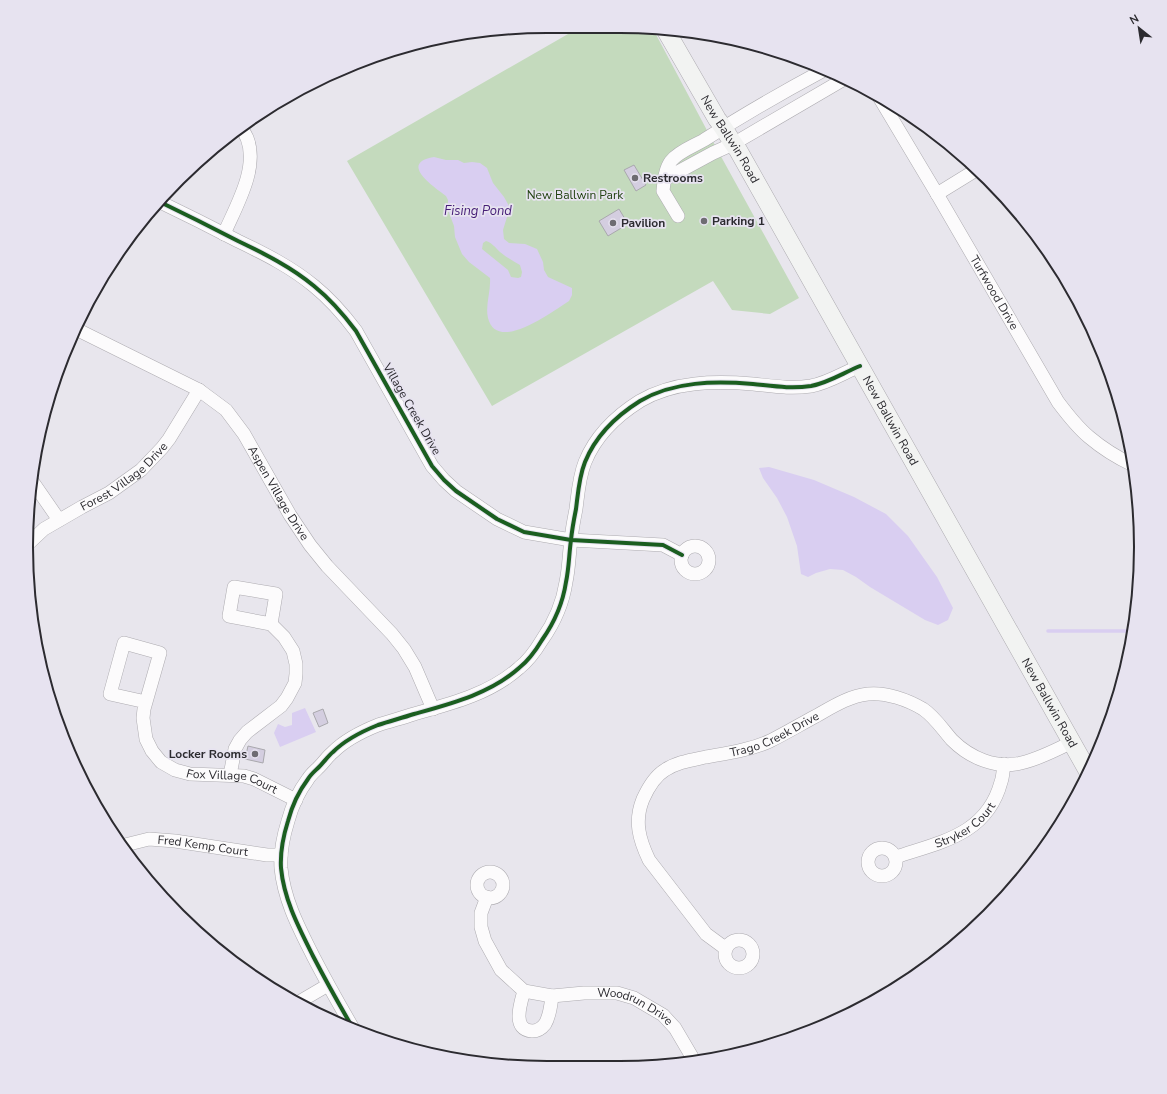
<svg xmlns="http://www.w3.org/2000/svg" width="1167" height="1094" viewBox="0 0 1167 1094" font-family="'Nunito Sans',sans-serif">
<rect width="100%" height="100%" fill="#e8e6ed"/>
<!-- green -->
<path fill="#c4dabd" d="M582,26L652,27L718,151L799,298L770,314L732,310L713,281L492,406L347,161Z"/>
<!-- water -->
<g fill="#d9cef1" fill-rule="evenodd">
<path d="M434,157L446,160H458L464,163L472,162L480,163L487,168L493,183L504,197L509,206L507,217L503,230L504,239L509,243L525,244L537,249L543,262L544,270L548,277L572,288V295L569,301C553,311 497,354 488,318C485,305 491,292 490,278L469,262L462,254L455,237L454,226L448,210V200L446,196C434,187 398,163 434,157ZM486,241C492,243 495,247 500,252C506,257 513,261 520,265L522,272L521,277L518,278L511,277L508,270L482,249L483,243Z"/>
<path d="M769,467L814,480L854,497L886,514L908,536L937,577L953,608L948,620L938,625L925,620L870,587L856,577L843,570L830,569L816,573L808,577L801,574L797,546L787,517L777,498L763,478L759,468Z"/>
<path d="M305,708L316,732L280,747L274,733L278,724L285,727L292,725V713Z"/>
</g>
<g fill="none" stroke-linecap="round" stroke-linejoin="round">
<!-- stream -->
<path stroke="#d9cef1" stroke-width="3.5" d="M1048,631H1132"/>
</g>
<!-- building -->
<g fill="#d4cee0" stroke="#a9a8ad">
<path d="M634,165L646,185L636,191L624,170Z"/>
<path d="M619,209L628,224L608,236L599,221Z"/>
<path d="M323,709L328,723L319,727L313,713Z"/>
<path d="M248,746L265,750L263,763L245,759Z"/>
</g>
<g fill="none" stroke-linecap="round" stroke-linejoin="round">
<!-- minor casing -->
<g stroke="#adabb0" stroke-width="14">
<g id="minor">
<path id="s1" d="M879,97L937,194L1058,402C1067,414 1077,427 1089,437C1102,448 1118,458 1133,465"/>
<path d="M665,179L713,153L733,144L846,78"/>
<path d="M937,194L976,170"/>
<path d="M158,201C185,214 211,227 238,241C265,254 291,267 314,286C330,299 344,315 356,331L432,466L444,480L456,491L497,519L524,532L571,540L663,545L682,555"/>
<path d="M678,216L663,191C664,181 665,169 671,161C679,151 694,146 704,140C743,115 783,92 824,70"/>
<path d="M224,234C236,206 259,168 247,138C245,134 243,130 241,127"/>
<path id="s2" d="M78,330L199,390L226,410L244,434L290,515L310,545L327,566L392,634L404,649L415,667L433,709"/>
<path d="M32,481L59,520"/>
<path id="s3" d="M28,544L44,529L82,507L109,493L141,470L162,448L169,439L199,390"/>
<circle cx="695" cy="560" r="14"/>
<path id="s4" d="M146,702L110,694L124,643L160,653L144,709L143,718L146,739L152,751L161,762L175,770L190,774L244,776L254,779L296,800"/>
<path d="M230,775L235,749L240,740L247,732L281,706L287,698L295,683L296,674V664L293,651L284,637L271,624L229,616L234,587L276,594L271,624"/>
<path id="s5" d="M125,845L149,839L175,841L267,855H281"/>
<circle cx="882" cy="862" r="14"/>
<path id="s6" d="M896,857C940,842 987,835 1001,782C1003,777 1003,770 1004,764"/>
<circle cx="490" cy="885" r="13"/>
<path id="s7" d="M487,897L481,913V927L485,941L501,970L524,991L552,996L584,993H617L634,998L663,1015L675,1028L695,1062"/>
<circle cx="739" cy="954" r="14"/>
<path id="s8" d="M725,948L706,934L649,860C639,839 634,821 643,799C648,788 655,776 665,770C677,762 692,760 706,757C728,753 750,750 770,741C786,733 801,724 816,716C832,707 849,696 868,694C886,692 908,700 923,709C935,717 943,730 952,740C970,758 996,769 1021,763C1039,759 1056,750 1072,742"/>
<path d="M524,991C521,1002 511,1030 532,1031C537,1031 542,1028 545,1024C550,1016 551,1004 552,996"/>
<path d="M299,1002L328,985"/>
<path d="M354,1030C340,1006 326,981 313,956C299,928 284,900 281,868C280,852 283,837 288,821C292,806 299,791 308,779C311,774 315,771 319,767C324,762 328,756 333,752C345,740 363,731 378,725C390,721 402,718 414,714C450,704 490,694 519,668C528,661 536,650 542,640C554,623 563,602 566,582C569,568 569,554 571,540C572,529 574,519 576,509C578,493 579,477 585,462C596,435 616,416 640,401C674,381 715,381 753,384C773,386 790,389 811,386C828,383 843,373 860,366"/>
</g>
</g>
<!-- secondary casing -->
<g stroke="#adabb0" stroke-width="19">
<g id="secondary">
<path id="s9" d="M665,29L717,119C725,129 730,140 738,150L1089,773"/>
</g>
</g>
<!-- minor -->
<use href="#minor" stroke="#fcfbfc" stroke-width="13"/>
<!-- secondary -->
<use href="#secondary" stroke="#f2f3f2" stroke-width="18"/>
<!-- cycleway casing -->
<g stroke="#e7e3f0" stroke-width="6">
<g id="cycleway">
<path d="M158,201C185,214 211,227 238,241C265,254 291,267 314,286C330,299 344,315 356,331L432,466L444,480L456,491L497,519L524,532L571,540L663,545L682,555"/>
<path d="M354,1030C340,1006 326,981 313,956C299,928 284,900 281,868C280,852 283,837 288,821C292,806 299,791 308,779C311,774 315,771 319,767C324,762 328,756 333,752C345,740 363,731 378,725C390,721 402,718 414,714C450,704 490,694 519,668C528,661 536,650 542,640C554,623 563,602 566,582C569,568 569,554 571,540C572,529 574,519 576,509C578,493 579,477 585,462C596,435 616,416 640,401C674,381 715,381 753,384C773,386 790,389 811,386C828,383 843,373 860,366"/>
</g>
</g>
<!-- cycleway -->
<use href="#cycleway" stroke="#1b5e20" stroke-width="4"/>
</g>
<!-- markers -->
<g fill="#6e6c72" stroke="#e7e3f0" stroke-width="1.5">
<circle cx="635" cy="178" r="4"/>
<circle cx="704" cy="221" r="4"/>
<circle cx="613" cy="223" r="4"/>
<circle cx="255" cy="754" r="4"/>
</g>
<g text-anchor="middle" stroke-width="3.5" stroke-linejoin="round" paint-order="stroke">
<!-- street labels -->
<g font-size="12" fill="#2c2b30" stroke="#e7e3f0">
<text dy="4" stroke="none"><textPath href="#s9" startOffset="128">New Ballwin Road</textPath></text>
<text dy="4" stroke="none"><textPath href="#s1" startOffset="227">Turfwood Drive</textPath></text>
<text transform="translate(412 409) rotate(60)" y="4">Village Creek Drive</text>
<text dy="4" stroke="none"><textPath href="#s9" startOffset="452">New Ballwin Road</textPath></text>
<text dy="4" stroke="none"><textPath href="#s3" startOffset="118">Forest Village Drive</textPath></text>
<text dy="4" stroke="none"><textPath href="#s2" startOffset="267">Aspen Village Drive</textPath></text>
<text dy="4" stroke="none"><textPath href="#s9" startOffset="776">New Ballwin Road</textPath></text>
<text dy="4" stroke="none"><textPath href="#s8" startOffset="333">Trago Creek Drive</textPath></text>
<text dy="4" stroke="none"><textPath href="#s4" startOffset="318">Fox Village Court</textPath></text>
<text dy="4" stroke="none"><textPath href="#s6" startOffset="77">Stryker Court</textPath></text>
<text dy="4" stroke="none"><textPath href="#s5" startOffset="79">Fred Kemp Court</textPath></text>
<text dy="4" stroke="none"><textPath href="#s7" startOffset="225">Woodrun Drive</textPath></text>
</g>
<!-- poi labels -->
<g font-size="12" font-weight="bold" fill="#2c2b30" stroke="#e7e3f0" text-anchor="start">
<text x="643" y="182">Restrooms</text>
<text x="712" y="225">Parking 1</text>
<text x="621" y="227">Pavilion</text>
<text x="247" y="758" text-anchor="end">Locker Rooms</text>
</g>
<!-- park labels -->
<g font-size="12" fill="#20410f" stroke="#e7e3f0">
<text x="575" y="199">New Ballwin Park</text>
</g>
<!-- water labels -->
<g font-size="13" font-style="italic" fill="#451d76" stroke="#e7e3f0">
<text x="478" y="215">Fising Pond</text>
</g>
</g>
<!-- crop -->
<path d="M0 0H1167V1094H0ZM547 33H620A514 514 0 0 1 1134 547V547A514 514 0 0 1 620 1061H547A514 514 0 0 1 33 547V547A514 514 0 0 1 547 33Z" fill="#e7e3f0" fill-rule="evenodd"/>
<path fill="none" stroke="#2c2b30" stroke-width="2" d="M547 33H620A514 514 0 0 1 1134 547V547A514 514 0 0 1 620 1061H547A514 514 0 0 1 33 547V547A514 514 0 0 1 547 33Z"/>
<!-- north arrow -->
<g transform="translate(1139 28) rotate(330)" stroke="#e7e3f0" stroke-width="3" paint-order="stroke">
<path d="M0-3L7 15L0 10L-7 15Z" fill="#2c2b30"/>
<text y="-6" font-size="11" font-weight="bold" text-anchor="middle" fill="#2c2b30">N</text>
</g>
</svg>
